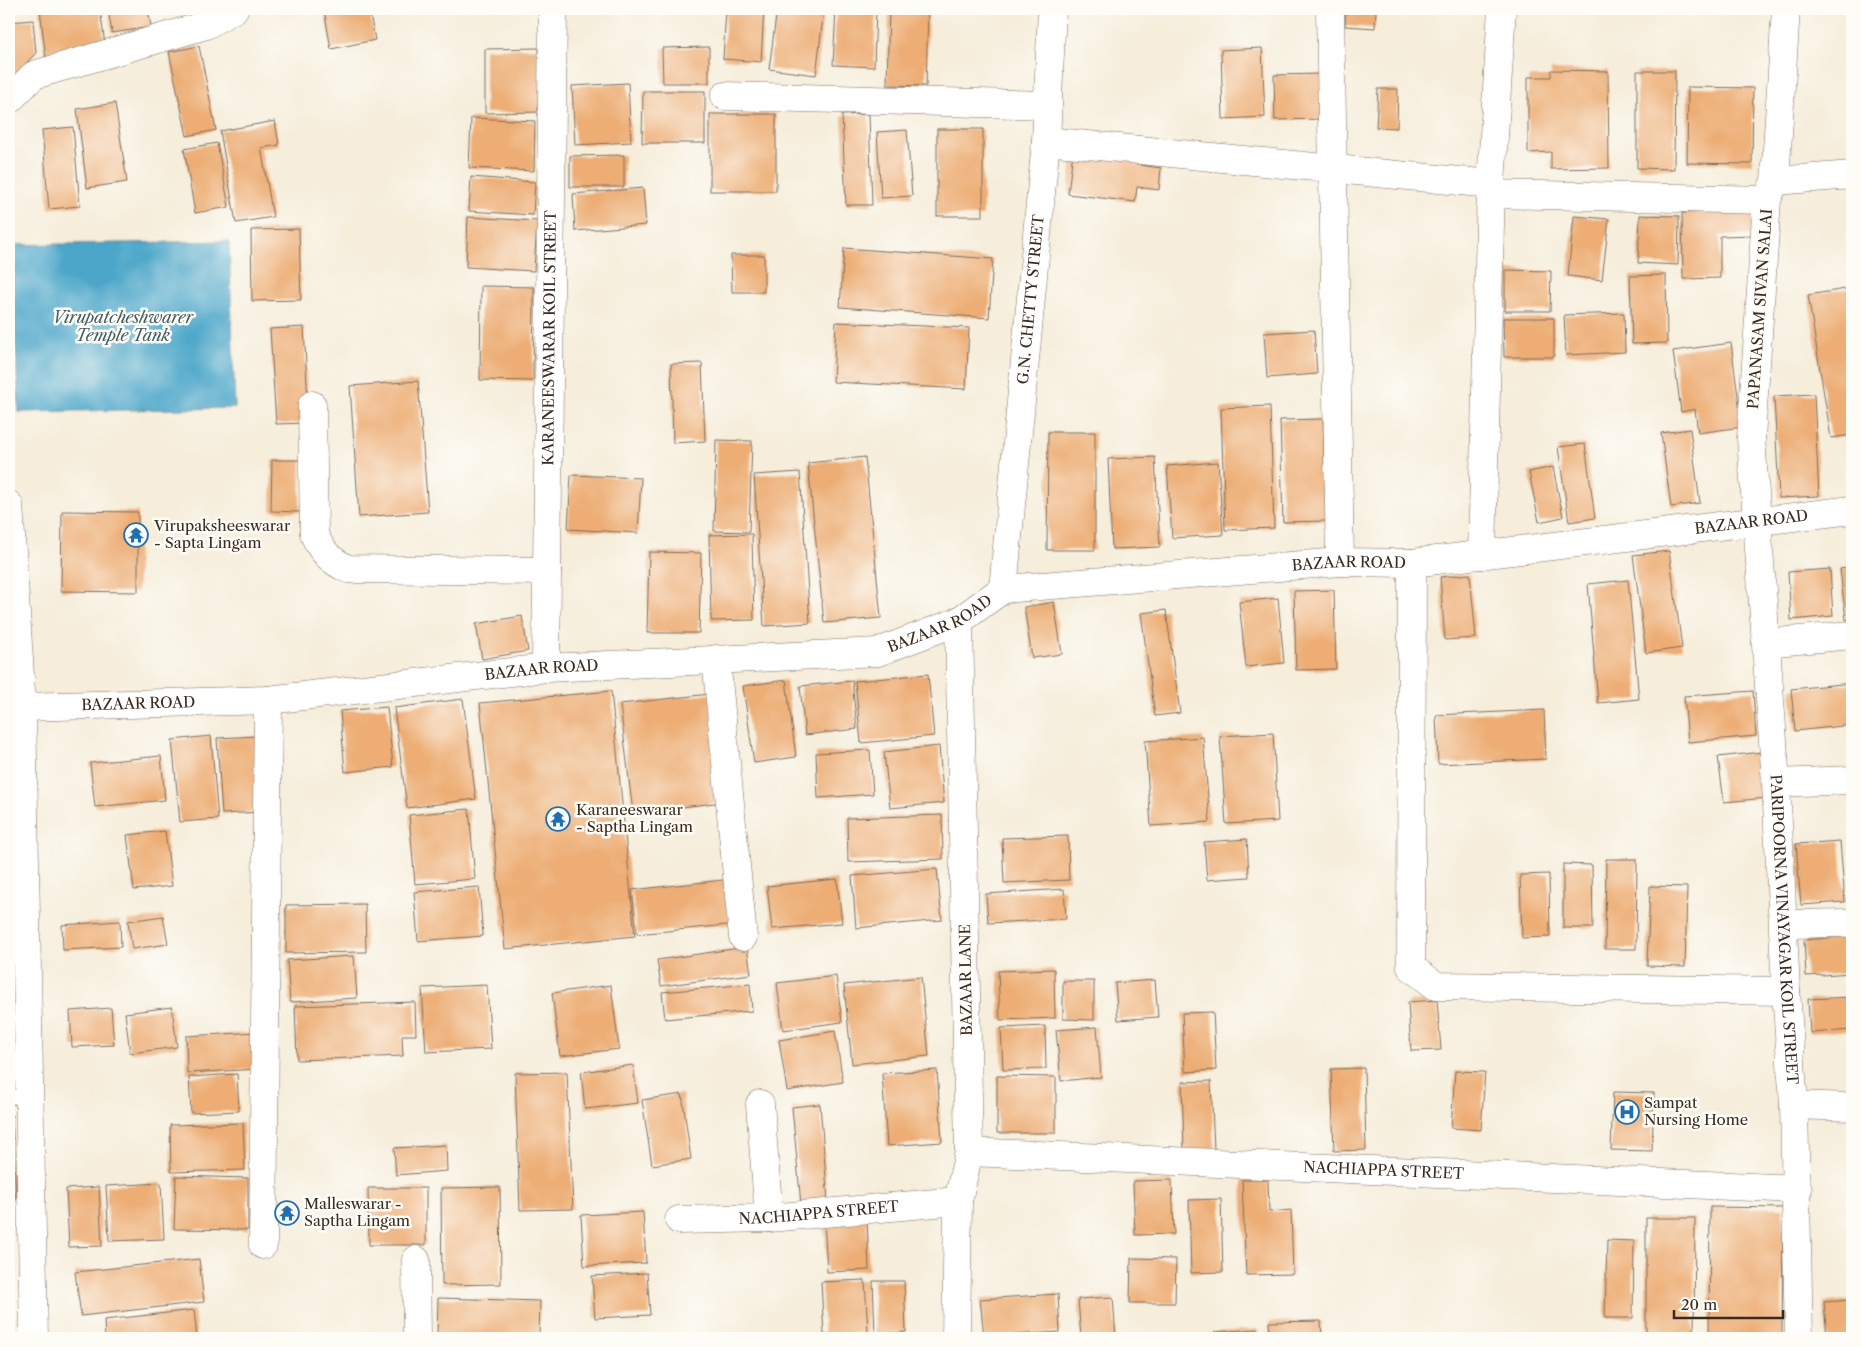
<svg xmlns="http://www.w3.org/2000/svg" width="1861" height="1347" viewBox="0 0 1861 1347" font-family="'Libre Caslon Text',serif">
<rect width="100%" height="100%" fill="#fdfcf7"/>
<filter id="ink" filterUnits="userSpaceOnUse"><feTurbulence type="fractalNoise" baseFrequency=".02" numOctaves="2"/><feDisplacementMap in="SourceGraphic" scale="10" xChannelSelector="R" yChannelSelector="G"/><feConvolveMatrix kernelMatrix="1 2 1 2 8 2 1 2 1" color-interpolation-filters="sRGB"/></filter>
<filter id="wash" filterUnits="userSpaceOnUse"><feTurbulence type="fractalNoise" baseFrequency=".0096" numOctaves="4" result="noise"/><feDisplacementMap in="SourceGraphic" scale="20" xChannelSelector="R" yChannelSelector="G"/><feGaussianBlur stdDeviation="1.12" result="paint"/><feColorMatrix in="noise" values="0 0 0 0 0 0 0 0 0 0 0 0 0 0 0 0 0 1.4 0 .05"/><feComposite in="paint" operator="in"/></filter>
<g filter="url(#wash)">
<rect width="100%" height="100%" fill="#f6edda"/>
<!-- water -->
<path fill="#4ca6c9" stroke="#446874" d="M229,241L235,408L19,412L11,245Z"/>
<g id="blocks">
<!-- building -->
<g fill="#edad74">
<path d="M40,9H100L106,52L46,60Z"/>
<path d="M108,9H148L151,27L112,33Z"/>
<path d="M324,9H369L375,40L331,49Z"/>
<path d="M726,9H764L761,62L723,59Z"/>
<path d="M777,9H824L816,75L769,69Z"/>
<path d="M836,9H876L874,67L833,65Z"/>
<path d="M889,9H928L926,86L887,85Z"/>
<path d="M1346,9H1376L1375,28L1345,26Z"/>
<path d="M33,20L36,53L9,81V22Z"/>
<path d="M199,46L216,130L187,136L169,52Z"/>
<path d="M709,47V83H663L662,48Z"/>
<path d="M540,48L541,112L485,113V49Z"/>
<path d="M1262,48L1265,117L1223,119L1221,50Z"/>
<path d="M1551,70L1608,71L1609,168L1551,169V152L1528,153V77H1551Z"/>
<path d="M1637,71H1675L1674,169L1637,168Z"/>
<path d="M1322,74L1323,119L1275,120L1274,75Z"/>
<path d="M628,83L631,142L575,145L572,86Z"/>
<path d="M1688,87L1753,88L1752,164L1687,163Z"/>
<path d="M1378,89H1398L1397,128L1376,127Z"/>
<path d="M643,91H705V143H642Z"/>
<path d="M115,103L127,182L87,188L77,109Z"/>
<rect x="710" y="114" width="66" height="77"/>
<path d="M869,114L872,205H846L842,115Z"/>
<path d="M471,118L535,121L534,171L469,168Z"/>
<path d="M275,121L279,145L261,148L273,217L236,223L220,131Z"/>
<path d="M73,127L80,206L49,209L42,130Z"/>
<rect x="937" y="129" width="46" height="87"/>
<path d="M907,130L912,196L881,198L877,132Z"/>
<path d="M217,143L229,207L195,213L184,149Z"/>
<path d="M1073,151L1140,158V165L1161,168L1159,190L1137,187L1135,202L1068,194Z"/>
<path d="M624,155V187H570V156Z"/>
<path d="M471,177L535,182L533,215L469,211Z"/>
<path d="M643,188L646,225L575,231L573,194Z"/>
<path d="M1755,211L1756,235L1720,236V278L1683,279L1682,213Z"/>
<path d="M1640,215L1679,216L1678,265L1638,263Z"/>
<path d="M1574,216L1609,219L1602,280L1568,276Z"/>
<path d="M468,217L537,221L534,271L466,267Z"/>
<path d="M299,229L301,300L252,301L251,230Z"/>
<path d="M844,248L993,259L989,318L840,307Z"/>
<path d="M731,255H764V292H732Z"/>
<path d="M1505,270L1551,271L1550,311H1505Z"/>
<path d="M1666,275L1667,343L1632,344L1630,276Z"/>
<path d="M481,286L534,287L533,381L480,380Z"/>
<path d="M1852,288V435L1831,438L1808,295Z"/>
<path d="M1624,313L1625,352L1566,355L1564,315Z"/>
<path d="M1503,318H1554V357H1504Z"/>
<path d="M836,322L969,328L966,389L833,382Z"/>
<path d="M304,327L309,423L276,424L270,329Z"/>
<path d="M1314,330L1317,374L1267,378L1264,333Z"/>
<path d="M1731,343L1742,427L1698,433L1695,409L1681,412L1673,351Z"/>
<path d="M702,363L705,441L673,443L671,364Z"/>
<path d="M418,381L428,512L359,517L350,386Z"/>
<path d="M1814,394L1819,496L1779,498L1774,396Z"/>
<path d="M1270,406L1274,528L1225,530L1221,408Z"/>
<path d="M1323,419L1326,521L1283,522L1280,420Z"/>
<path d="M1690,429L1700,503L1671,507L1661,433Z"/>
<path d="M1048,432H1095V550H1047Z"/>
<path d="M716,440L752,441L749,532L714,531Z"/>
<path d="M1585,444L1595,518L1569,522L1558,447Z"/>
<path d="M865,457L881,618L824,623L808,463Z"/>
<path d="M1155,457L1160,547L1112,549L1108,459Z"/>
<path d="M272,460H301L300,512L271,511Z"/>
<path d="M1218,462L1223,535L1172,538L1167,466Z"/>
<path d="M1553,467L1563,517L1539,522L1529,472Z"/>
<path d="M800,472L810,623L764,626L754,475Z"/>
<path d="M571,475L641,478L638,533L568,529Z"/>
<path d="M62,511L138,512V592L61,591Z"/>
<path d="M752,534L754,620L711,621L709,535Z"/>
<path d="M1669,551L1682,648L1646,653L1633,555Z"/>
<path d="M649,552L701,553L699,633H647Z"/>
<path d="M1852,567V619L1846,620L1840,569Z"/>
<path d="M1830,569L1833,616L1791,620L1788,572Z"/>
<path d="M1470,574L1476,638L1445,640L1440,577Z"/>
<path d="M1628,580L1639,699L1598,703L1588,584Z"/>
<path d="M1334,590L1336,669L1296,670L1294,591Z"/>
<path d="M1278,598L1284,663L1246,667L1239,602Z"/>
<path d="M1054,602L1062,654L1032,658L1024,607Z"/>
<path d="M1166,610L1180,713L1155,716L1141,613Z"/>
<path d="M522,616L528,651L482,659L476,624Z"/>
<path d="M928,674L934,736L861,743L855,681Z"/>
<path d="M786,680L796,757L754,763L743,686Z"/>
<path d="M852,681L857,729L805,735L800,686Z"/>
<path d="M1852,683V725L1795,731L1791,689Z"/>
<path d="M611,691L635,936L505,949L480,703Z"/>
<path d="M1753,691L1756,736L1688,742L1684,696Z"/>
<path d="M710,694L723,802L633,813L620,704Z"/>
<path d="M463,699L476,799L407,808L394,708Z"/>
<path d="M387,707L393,767L345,772L340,711Z"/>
<path d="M1544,710L1546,759L1438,764L1436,715Z"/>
<path d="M1273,733L1278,821L1226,824L1220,736Z"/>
<path d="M211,736L218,819L180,822L172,740Z"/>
<path d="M258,736L263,812L222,814L217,738Z"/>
<path d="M1203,737L1210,822L1151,826L1145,741Z"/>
<path d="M939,746L944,803L890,808L884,752Z"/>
<path d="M870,750L873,794L818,798L816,753Z"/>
<path d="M1762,752L1767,798L1724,802L1718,757Z"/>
<path d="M161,756L165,800L95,807L90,763Z"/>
<path d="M469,809L475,879L415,884L409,815Z"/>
<path d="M942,815L943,859L848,862L847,818Z"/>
<path d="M165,831L172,886L134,890L127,835Z"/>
<path d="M1068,836L1069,880L1004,883L1002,838Z"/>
<path d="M1247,839L1249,877L1207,880L1204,842Z"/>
<path d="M1840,841L1845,902L1801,905L1796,844Z"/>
<path d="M1606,859H1637L1636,949H1605Z"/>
<path d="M1563,864L1592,865L1593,928H1563Z"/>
<path d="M937,869L942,920L856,928L852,876Z"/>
<path d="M1549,874L1550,937L1522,938L1520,875Z"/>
<path d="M732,879L737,924L637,934L632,890Z"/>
<path d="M837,879L842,923L772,929L767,886Z"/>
<path d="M1650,886L1687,887L1685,967L1647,966Z"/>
<path d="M479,887L483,936L418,941L414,892Z"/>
<path d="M1064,889L1066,919L988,923L986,894Z"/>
<path d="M365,904L366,952L286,953V905Z"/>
<path d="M163,916L168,944L132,949L128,921Z"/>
<path d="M120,921L121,947L63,950L62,925Z"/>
<path d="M1852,936V973L1806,976L1804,940Z"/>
<path d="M747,947L751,974L661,986L657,960Z"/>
<path d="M354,956L357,998L290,1002L287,960Z"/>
<path d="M1054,969L1055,1018L1000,1020L998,971Z"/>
<path d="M836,976L842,1022L783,1030L777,983Z"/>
<path d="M921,977L929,1056L852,1064L844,985Z"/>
<path d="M1155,980L1158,1017L1118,1020L1115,983Z"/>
<path d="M1063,981H1094V1020L1063,1019Z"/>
<path d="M750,984L752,1011L665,1019L662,992Z"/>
<path d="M487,985L491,1049L426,1052L422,988Z"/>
<path d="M611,985L619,1049L560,1056L552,993Z"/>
<path d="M1852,997V1030L1810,1033L1808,999Z"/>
<path d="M1437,1000L1441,1050L1411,1051L1408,1002Z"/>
<path d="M415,1002L416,1035H402L403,1056L297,1060L295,1006Z"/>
<path d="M172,1007L177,1047L130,1053L125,1013Z"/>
<path d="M111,1008L114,1045L72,1047L70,1011Z"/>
<path d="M1213,1012L1216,1070L1185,1072L1182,1013Z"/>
<path d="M1045,1026L1046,1069L1003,1070L1001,1028Z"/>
<path d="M1097,1027L1101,1077L1061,1081L1056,1030Z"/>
<path d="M835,1031L843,1082L787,1091L779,1040Z"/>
<path d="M258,1032L259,1069L187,1073L186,1036Z"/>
<path d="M633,1065L638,1103L585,1109L581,1072Z"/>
<path d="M1364,1068L1366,1150L1334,1151L1331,1069Z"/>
<path d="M937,1070L942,1142L887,1146L882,1073Z"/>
<path d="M1455,1071L1485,1072L1481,1130L1451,1128Z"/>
<path d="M567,1072L573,1209L520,1210L515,1073Z"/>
<path d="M237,1074L239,1111L191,1113L189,1077Z"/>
<path d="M997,1076L1056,1077V1133H997Z"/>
<path d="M1211,1081L1214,1150L1184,1151L1182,1082Z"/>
<path d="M1613,1092L1654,1093L1652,1151L1611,1150Z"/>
<path d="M682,1094L691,1159L652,1165L642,1100Z"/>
<path d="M820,1104L828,1202L801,1205L792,1107Z"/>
<path d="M9,1115H12L16,1199L9,1200Z"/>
<path d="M243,1123L245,1170L171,1172L170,1125Z"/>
<path d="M446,1145L447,1171L396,1175L394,1148Z"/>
<path d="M176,1176L248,1178V1230L174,1229Z"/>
<path d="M1172,1180L1174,1234L1135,1235L1133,1181Z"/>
<path d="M1242,1180H1268L1269,1212L1291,1210L1293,1274L1246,1275Z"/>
<path d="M161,1183L164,1239L109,1241L106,1186Z"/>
<path d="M99,1187L102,1246L69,1247L66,1189Z"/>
<path d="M500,1187L501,1284L442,1285L441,1188Z"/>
<path d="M368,1188H426V1245H369Z"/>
<path d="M1221,1199L1223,1272L1191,1273L1189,1200Z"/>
<path d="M1710,1207L1783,1208L1782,1338H1709Z"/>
<path d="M643,1212L646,1263L584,1266L581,1215Z"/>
<path d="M867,1217L869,1270L827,1272L824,1219Z"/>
<path d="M1646,1218H1695L1694,1338H1646Z"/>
<path d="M1607,1240L1634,1241L1633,1318H1605Z"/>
<path d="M1131,1258L1176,1259L1175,1303H1130Z"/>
<path d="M199,1259L204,1302L81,1316L75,1272Z"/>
<path d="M647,1273L650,1315L595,1318L592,1276Z"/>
<path d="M865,1280L868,1333L824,1335L821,1282Z"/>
<path d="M873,1281H904L906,1332L875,1334Z"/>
<path d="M1058,1294L1060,1332L984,1337L980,1299Z"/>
<path d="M1113,1297L1116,1338H1081L1078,1299Z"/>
<path d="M438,1298L540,1301L539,1338H437Z"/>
<path d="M1852,1300V1338H1827L1824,1302Z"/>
<path d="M194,1310L197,1338H105L104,1320Z"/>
<path d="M1321,1321L1322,1338H1270L1269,1322Z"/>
<path d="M1258,1329L1259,1338H1215L1214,1332Z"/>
</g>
</g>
</g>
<g filter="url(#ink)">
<use href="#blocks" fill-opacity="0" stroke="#7c6e60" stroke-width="1"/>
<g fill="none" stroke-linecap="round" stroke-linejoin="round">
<!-- lane casing -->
<g stroke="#7c6e60" stroke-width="16">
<path id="lane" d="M9,1097L30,1096"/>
</g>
<!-- street casing -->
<g stroke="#7c6e60" stroke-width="29">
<g id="street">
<path d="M1330,9L1340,562"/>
<path id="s1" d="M1786,9L1775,181L1767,200L1751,438L1776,783L1786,991L1794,1105L1799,1338"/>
<path d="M725,96L1048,105"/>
<path d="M9,100L34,75L206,25L234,9"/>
<path d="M1046,141L1491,184"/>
<path d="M1775,181L1852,175"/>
<path d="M1491,194L1767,200"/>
<path d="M312,405L314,534C322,553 331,561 348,569L547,571"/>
<path d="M9,505L22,707L34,1338"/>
<path d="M1482,555L1491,184L1502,9"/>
<path d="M1412,563L1411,967L1436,986L1786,991"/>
<path id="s2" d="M1003,589L1046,141L1052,9"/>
<path d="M1767,643L1852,635"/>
<path d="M716,659L743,937"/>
<path id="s3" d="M546,668L553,9"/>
<path d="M1776,783L1852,780"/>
<path d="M1784,924L1852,923"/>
<path d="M760,1104L769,1218"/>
<path d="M1794,1105L1852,1107"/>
<path id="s4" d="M969,1152L1798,1189"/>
<path id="s5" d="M679,1220L769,1218L958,1201"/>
<path d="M263,1245L268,700"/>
<path d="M416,1260L417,1338"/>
<path d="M956,1338L958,1201L969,1152L959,621"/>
</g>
</g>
<!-- secondary casing -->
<g stroke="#7c6e60" stroke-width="29">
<g id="secondary">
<path id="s6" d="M9,703L22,707L268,700L546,668L878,652L959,621L1003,589L1340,562L1412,563L1852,510"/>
</g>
</g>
<!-- lane -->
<use href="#lane" stroke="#fff" stroke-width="14"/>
<!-- street -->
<use href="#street" stroke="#fff" stroke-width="28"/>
<!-- secondary -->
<use href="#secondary" stroke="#fff" stroke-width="28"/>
</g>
</g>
<!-- icons -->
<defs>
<g id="temple-ring" transform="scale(1.25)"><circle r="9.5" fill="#fdfcf7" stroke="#1f6fb2" stroke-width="1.5"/><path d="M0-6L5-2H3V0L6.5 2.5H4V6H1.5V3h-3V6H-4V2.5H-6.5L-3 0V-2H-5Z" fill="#1f6fb2"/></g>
<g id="hospital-ring" transform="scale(1.25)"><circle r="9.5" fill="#fdfcf7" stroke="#1f6fb2" stroke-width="1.5"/><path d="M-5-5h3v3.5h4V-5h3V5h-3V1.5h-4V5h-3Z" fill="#1f6fb2"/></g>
</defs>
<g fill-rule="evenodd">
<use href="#temple-ring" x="136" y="535"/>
<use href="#temple-ring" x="558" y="819"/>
<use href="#hospital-ring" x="1627" y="1112"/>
<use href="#temple-ring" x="287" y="1213"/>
</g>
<g text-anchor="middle" stroke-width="5" stroke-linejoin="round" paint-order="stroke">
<!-- street labels -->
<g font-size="15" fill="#3b2a1e" stroke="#fdfcf7">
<text dy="5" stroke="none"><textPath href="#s2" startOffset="291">G.N. CHETTY STREET</textPath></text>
<text transform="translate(1760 309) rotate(-86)" y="5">PAPANASAM SIVAN SALAI</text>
<text dy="5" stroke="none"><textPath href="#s3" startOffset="330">KARANEESWARAR KOIL STREET</textPath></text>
<text dy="5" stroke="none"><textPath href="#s6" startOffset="1765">BAZAAR ROAD</textPath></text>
<text dy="5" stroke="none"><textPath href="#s6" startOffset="1360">BAZAAR ROAD</textPath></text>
<text dy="5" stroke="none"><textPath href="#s6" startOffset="940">BAZAAR ROAD</textPath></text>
<text dy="5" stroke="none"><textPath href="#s6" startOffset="535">BAZAAR ROAD</textPath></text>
<text dy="5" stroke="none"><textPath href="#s6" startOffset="130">BAZAAR ROAD</textPath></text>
<text dy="5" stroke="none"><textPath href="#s1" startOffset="924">PARIPOORNA VINAYAGAR KOIL STREET</textPath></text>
<text transform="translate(966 980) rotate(-91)" y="5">BAZAAR LANE</text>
<text dy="5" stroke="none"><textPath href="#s4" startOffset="415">NACHIAPPA STREET</textPath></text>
<text dy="5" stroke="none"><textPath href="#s5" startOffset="140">NACHIAPPA STREET</textPath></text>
</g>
<!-- poi labels -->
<g font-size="15" fill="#3b2a1e" stroke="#fdfcf7" text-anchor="start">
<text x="154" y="531">Virupaksheeswarar<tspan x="154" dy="17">- Sapta Lingam</tspan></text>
<text x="576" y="815">Karaneeswarar<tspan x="576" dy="17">- Saptha Lingam</tspan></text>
<text x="1644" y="1108">Sampat<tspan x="1644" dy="17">Nursing Home</tspan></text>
<text x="304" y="1209">Malleswarar -<tspan x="304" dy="17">Saptha Lingam</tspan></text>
</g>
<!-- water labels -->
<g font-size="16" font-style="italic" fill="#425c62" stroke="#fdfcf7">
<text x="123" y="323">Virupatcheshwarer<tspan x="123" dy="18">Temple Tank</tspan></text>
</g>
</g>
<!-- margin -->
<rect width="1861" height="1347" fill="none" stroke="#fdfcf7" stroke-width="30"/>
<!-- scale -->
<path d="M1674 1310v8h109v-8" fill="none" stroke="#3b2a1e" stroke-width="2.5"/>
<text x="1681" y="1310" font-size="15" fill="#3b2a1e" stroke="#fdfcf7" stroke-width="4" paint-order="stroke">20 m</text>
</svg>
